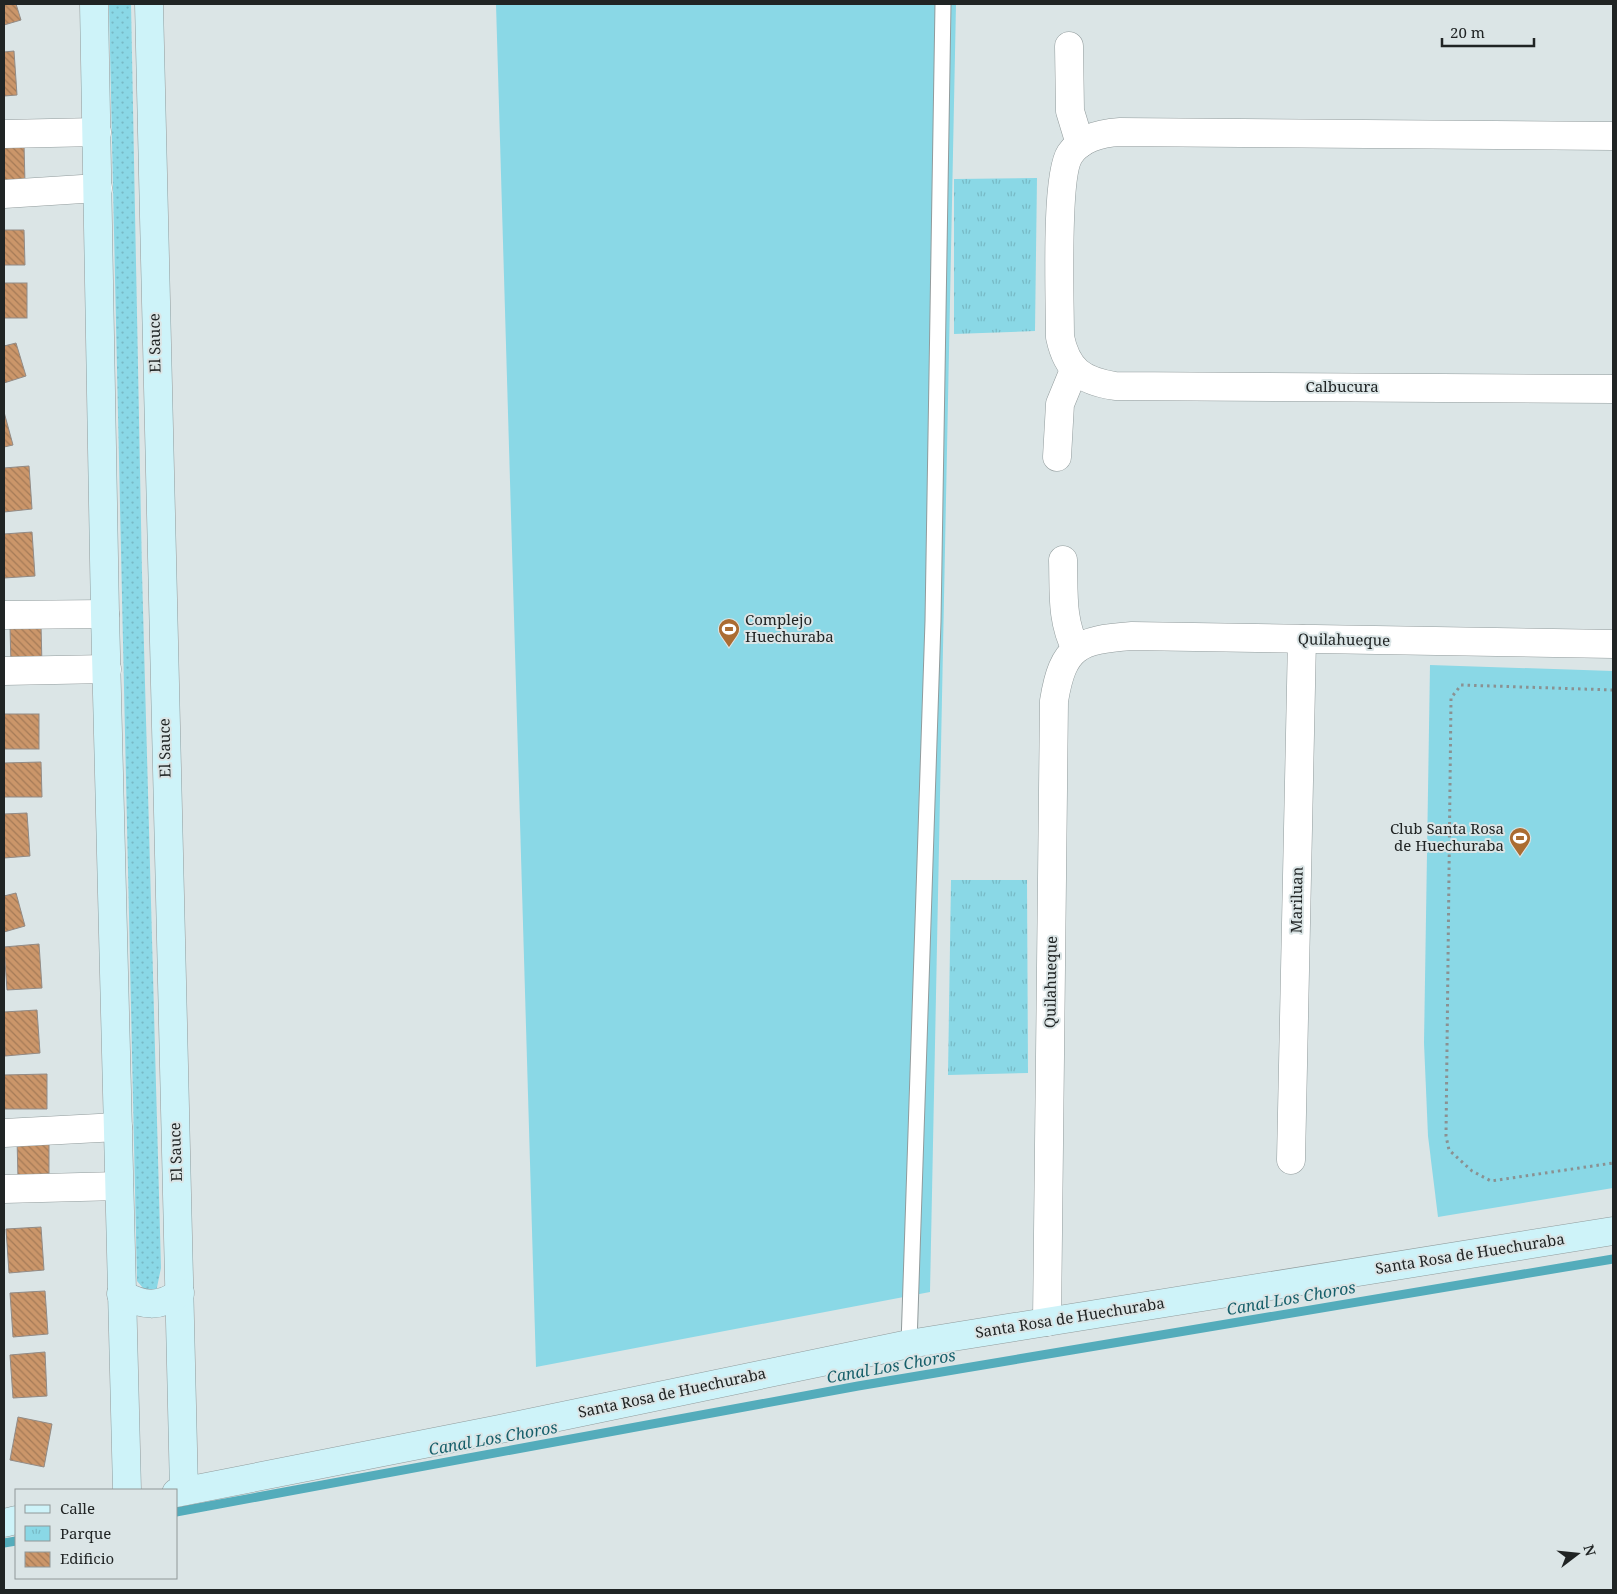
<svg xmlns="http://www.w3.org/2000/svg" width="1617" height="1594" viewBox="0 0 1617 1594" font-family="'Noto Serif',serif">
<defs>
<pattern id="grass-dots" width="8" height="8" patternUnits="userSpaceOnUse" patternTransform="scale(1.25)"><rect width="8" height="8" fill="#8ad8e6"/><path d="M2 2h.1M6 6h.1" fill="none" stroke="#77b9c5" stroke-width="1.8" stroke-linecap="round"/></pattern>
<pattern id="park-tufts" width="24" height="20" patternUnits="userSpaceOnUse" patternTransform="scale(1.25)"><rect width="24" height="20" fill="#8ad8e6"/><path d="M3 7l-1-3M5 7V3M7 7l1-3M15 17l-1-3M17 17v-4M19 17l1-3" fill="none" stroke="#77b9c5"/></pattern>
<pattern id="building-back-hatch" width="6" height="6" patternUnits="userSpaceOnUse" patternTransform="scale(1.25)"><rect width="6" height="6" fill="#cb966a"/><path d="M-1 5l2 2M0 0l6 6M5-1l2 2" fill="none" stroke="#a47a57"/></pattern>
</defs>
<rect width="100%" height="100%" fill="#dbe5e6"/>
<!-- grass -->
<path fill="url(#grass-dots)" d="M109,4H131L142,573L161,1268L156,1292L143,1288L137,1281Z"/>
<!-- park -->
<g fill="url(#park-tufts)">
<path d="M1037,178L1035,331L954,334V179Z"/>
<path d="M951,880H1027L1028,1073L948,1075Z"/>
</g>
<!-- pitch -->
<g fill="#8ad8e6">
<path d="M496,4H956L930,1292L536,1367Z"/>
<path d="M1430,665L1613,671V1188L1438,1217L1428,1136L1424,1043Z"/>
</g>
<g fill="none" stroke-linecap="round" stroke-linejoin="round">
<!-- stream -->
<g stroke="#54acbb" stroke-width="9">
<path d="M176,1512L858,1386L1613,1259"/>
<path d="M4,1543L16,1541"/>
</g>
</g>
<!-- building -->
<g fill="url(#building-back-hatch)" stroke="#928b86">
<path d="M4,4H16L21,20L4,25Z"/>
<path d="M14,51L17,95L4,96V52Z"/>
<path d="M4,144H24L25,184H4Z"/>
<path d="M4,230H24L25,265H4Z"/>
<rect x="4" y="283" width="23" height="35"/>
<path d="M16,343L26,376L4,383V346Z"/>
<path d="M4,412L13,445L4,447Z"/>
<path d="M29,466L32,509L4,512V468Z"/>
<path d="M32,532L35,576L4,578V534Z"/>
<path d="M41,625L42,666H11L10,626Z"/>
<rect x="4" y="714" width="35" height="35"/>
<path d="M41,762L42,797H4V763Z"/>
<path d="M27,813L30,856L4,858V814Z"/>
<path d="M16,893L25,926L4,932V896Z"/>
<path d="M39,944L42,988L7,990L4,947Z"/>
<path d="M37,1010L40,1053L5,1056L4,1012Z"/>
<path d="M47,1074V1109H4V1075Z"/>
<path d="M17,1138H49V1178L18,1179Z"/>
<path d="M41,1227L44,1270L9,1273L6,1229Z"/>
<path d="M45,1291L48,1334L13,1337L10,1293Z"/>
<path d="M45,1352L47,1396L13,1398L10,1355Z"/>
<path d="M18,1417L52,1424L44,1467L10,1460Z"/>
</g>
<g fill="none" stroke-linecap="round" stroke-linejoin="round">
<!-- lane casing -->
<g stroke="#919b9c" stroke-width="17">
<path id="lane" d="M909,1344L933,621L943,4"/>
</g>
<!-- street casing -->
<g stroke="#919b9c" stroke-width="29">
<g id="street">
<path d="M1069,46L1070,111L1080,144"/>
<path d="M4,134L97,132"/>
<path d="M1613,136L1120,132C1102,133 1081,138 1070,154C1055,176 1060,303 1060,337C1067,370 1082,381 1115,386L1613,389"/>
<path d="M4,194L98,188"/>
<path d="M1057,457L1060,404L1074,370"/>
<path d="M1063,560C1064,591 1061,621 1076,649"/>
<path d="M4,615L105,614"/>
<path d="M4,671L107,669"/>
<path d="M4,1133L118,1127"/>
<path d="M1291,1160L1302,639"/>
<path d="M4,1189L119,1186"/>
<path d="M1047,1322L1054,701C1063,646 1078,640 1132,636L1613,644"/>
</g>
</g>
<!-- secondary casing -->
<g stroke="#919b9c" stroke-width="29">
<g id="secondary">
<path d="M94,4L105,614L127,1490"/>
<path d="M149,4L184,1491"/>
<path d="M121,1294C143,1306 159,1308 180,1293"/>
<path d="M176,1493L500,1429L909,1344L1613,1231"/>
<path d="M4,1523L16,1520"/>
</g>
</g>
<!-- path -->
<path stroke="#8a9192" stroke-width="3" stroke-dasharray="2.5 4" stroke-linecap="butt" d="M1613,690L1461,685L1451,698L1446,1136L1449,1150L1472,1171L1491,1181L1613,1163"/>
<!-- lane -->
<use href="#lane" stroke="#fff" stroke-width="15"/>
<!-- street -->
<use href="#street" stroke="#fff" stroke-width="28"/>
<!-- secondary -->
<use href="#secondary" stroke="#cef3f9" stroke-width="28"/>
</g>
<!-- icons -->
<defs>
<g id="stadium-pin" transform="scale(1.125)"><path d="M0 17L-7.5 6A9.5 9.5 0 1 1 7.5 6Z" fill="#ab6c32" stroke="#dbe5e6"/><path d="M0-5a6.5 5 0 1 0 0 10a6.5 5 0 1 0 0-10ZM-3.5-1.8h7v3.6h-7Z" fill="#fff"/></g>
</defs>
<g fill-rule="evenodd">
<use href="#stadium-pin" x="729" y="629"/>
<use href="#stadium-pin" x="1520" y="838"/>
</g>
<g text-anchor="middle" stroke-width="4" stroke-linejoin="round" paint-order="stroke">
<!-- street labels -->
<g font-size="15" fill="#202424" stroke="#dbe5e6">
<text transform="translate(155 343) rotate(-91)" y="5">El Sauce</text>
<text x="1342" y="392">Calbucura</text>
<text transform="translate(1344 640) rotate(1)" y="5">Quilahueque</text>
<text transform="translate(165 748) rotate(-91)" y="5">El Sauce</text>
<text transform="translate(1297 900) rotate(-89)" y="5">Mariluan</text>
<text transform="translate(1051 982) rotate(-89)" y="5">Quilahueque</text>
<text transform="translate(176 1152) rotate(-92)" y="5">El Sauce</text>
<text transform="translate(1470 1254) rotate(-9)" y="5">Santa Rosa de Huechuraba</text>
<text transform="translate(1070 1318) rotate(-9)" y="5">Santa Rosa de Huechuraba</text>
<text transform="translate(672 1393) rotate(-12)" y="5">Santa Rosa de Huechuraba</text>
</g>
<!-- poi labels -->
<g font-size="15" fill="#202424" stroke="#dbe5e6" text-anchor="start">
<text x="745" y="625">Complejo<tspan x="745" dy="17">Huechuraba</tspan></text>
<text x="1504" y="834" text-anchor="end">Club Santa Rosa<tspan x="1504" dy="17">de Huechuraba</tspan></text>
</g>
<!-- water labels -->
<g font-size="16" font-style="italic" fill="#165f6a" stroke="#dbe5e6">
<text transform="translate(1291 1298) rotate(-10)" y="6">Canal Los Choros</text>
<text transform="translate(891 1366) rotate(-10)" y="6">Canal Los Choros</text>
<text transform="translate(493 1438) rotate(-10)" y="6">Canal Los Choros</text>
</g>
</g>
<!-- border -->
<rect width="1617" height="1594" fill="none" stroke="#202424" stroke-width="10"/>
<!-- legend -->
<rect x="15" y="1489" width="162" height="90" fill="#dbe5e6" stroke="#909898"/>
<rect x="25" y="1505" width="25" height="8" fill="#cef3f9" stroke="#909898"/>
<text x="60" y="1514" font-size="15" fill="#202424">Calle</text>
<rect x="25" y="1526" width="25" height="15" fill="url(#park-tufts)" stroke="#909898"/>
<text x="60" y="1539" font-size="15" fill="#202424">Parque</text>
<rect x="25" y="1552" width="25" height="15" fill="url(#building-back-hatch)" stroke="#909898"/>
<text x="60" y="1564" font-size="15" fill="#202424">Edificio</text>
<!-- north arrow -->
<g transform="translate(1577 1554) rotate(74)" stroke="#dbe5e6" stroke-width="4" paint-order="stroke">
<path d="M0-4L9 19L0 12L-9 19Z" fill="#202424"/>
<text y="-8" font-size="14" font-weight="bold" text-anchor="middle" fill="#202424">N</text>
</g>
<!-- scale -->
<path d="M1442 38v8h92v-8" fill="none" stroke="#202424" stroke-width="2.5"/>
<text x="1450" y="38" font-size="15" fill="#202424" stroke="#dbe5e6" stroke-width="4" paint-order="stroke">20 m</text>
</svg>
